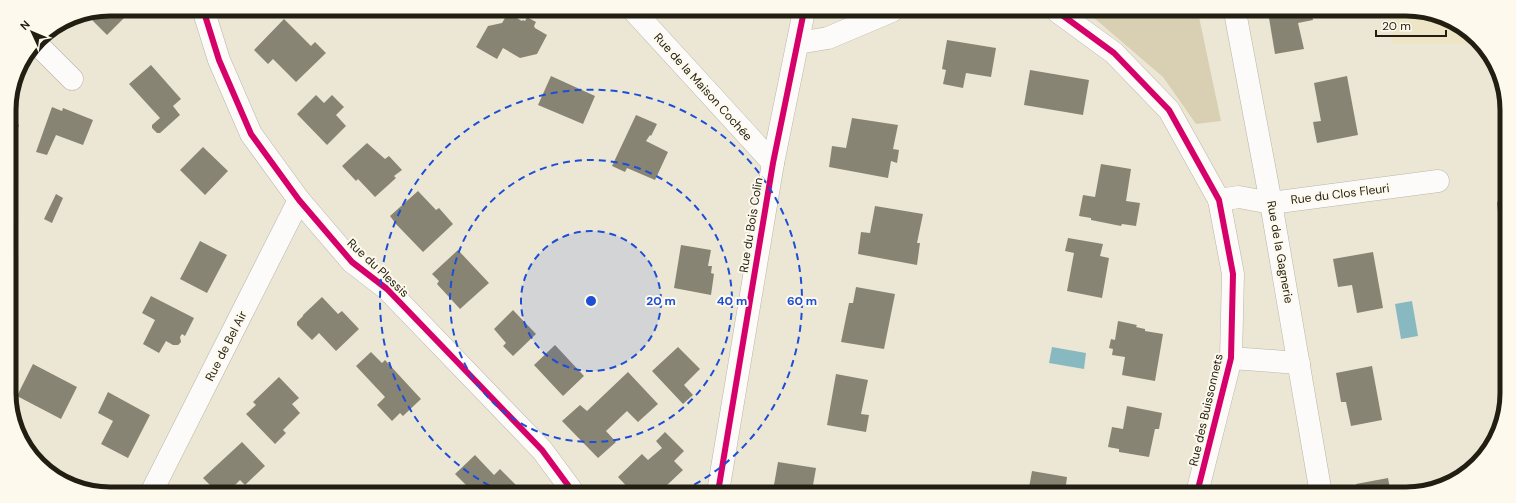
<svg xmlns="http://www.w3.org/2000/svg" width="1516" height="503" viewBox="0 0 1516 503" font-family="'DM Sans',sans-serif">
<rect width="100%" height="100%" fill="#ece7d5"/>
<!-- built -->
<path fill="#eee4c6" d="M1388,12L1432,13L1482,44H1393Z"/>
<!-- green -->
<path fill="#d9d0b3" d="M1087,12H1198L1221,121L1196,124L1163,77Z"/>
<!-- water -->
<g fill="#88b9c1">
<path d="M1412,301L1418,336L1401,339L1395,304Z"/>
<path d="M1052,347L1086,353L1084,369L1049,363Z"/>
</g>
<!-- building -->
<g fill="#888474">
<path d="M110,9H130L131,11L107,35L86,14Z"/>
<path d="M1268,12H1311L1313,20L1298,23L1304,49L1275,54Z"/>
<path d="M508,13L522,21L523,20L525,21L527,17L536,22L534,26L535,28L547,35L537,54L520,58L503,48L497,59L476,47L488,26L502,23Z"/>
<path d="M284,19L311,46L315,42L326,53L296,82L273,59L268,64L254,50Z"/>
<path d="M947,40L996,48L991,77L966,73L963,88L943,84L946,70L942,69Z"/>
<path d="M151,65L181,99L173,106L180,115L160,133H157L152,128V125L160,118L129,84Z"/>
<path d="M1030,70L1089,80L1083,115L1024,105Z"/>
<path d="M551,76L595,96L583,124L538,105Z"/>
<path d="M1347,76L1358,135L1317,143L1313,122L1321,121L1314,83Z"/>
<path d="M316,95L324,103L332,95L344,107L336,115L346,126L327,145L297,114Z"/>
<path d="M9,106L13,110L11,112L15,117L13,119L19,125L12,147L9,150Z"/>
<path d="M52,107L62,111L63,108L93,120L83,145L56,135L47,155L36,152Z"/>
<path d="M636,115L657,124L651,136L650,135L646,141L668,152L655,180L627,168L625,172L612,166Z"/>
<path d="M852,118L898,125L893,149L899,150L897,163L891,161L888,178L829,167L832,146L846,148Z"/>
<path d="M367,143L385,159L389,156L402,170L394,176L396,178L375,197L358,179L356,181L342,166Z"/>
<path d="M203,147L228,171L205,195L180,170Z"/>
<path d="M1101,164L1131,169L1126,201L1140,203L1136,226L1122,224L1121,226L1091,220V218L1079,216L1083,195L1095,197Z"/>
<path d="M418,191L436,210L439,208L453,224L423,252L396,224L390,216Z"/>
<path d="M56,194L63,198L52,223L44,219Z"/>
<path d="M1505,201L1504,264H1503L1497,202Z"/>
<path d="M875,206L923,214L917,243H920L917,265L858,254L861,232L870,233Z"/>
<path d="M1068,238L1103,244L1100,256L1109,258L1102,298L1067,291L1074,253L1065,251Z"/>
<path d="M200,241L227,255L207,293L180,279Z"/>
<path d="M681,245L711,250L708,266H712L711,273L714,274L711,295L674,288Z"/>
<path d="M458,250L489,283L460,309L437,284L439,281L432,274Z"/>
<path d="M1373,252L1383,308L1357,313L1352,285L1338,287L1333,259Z"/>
<path d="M856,287L895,294L884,349L841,342L849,303H853Z"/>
<path d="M151,296L194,318L185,336L182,334L180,337L181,342L178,345H173L166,341L159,353L143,344L155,320L142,313Z"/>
<path d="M322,297L338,314L342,311L359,329L336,351L319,333L312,340L297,325V322L303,316V315Z"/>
<path d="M513,310L536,334L513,356L503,346L506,343L494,329Z"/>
<path d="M1118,321L1137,325L1136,327L1145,329V331L1163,334L1155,381L1122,375L1125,357L1112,355L1113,349L1109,348L1111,339L1115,340Z"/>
<path d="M555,345L584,376L563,396L534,365Z"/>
<path d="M678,347L700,369L684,385L693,395L683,404L652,371Z"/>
<path d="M371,352L382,363L385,360L421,399L403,416L400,413L392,421L377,405L385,397L356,366Z"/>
<path d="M33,364L77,387L61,419L17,396Z"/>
<path d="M1372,366L1382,420L1351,426L1346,402H1341L1336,373Z"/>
<path d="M628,372L658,404L638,422L627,411L606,431L616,442L598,458L562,421L580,405L587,411Z"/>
<path d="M836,374L868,380L861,414L869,415L866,432L827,425Z"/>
<path d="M279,377L299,398L292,404L300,413L283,430L286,433L275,444L246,414L256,405L253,402Z"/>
<path d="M108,392L150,415L128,458L101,444L113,421L98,413Z"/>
<path d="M1127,406L1162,413L1159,429H1155L1149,457L1119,452V449L1108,447L1112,427L1123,429Z"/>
<path d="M665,432L684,451L674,461L683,470L665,487L669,492H632L618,477L642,454L648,460L662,448L656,441Z"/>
<path d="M242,442L265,466L245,485L240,480L229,491H216L203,478Z"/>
<path d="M475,455L494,475L500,469L519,488L516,492L472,491L455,474Z"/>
<path d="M778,462L816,468L812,491L779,492V486L774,485Z"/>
<path d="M1032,471L1067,477L1065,492L1059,491V493H1028Z"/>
<path d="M1388,478L1391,494H1358L1356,484Z"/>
</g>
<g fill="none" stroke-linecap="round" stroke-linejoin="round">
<!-- minor casing -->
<g stroke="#b9b5a7" stroke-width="23">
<g id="minor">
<path d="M203,9L219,60L251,134L299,200L352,262L387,289L542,450L573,492"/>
<path d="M633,10L773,163"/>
<path d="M1058,12L1114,53L1169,110L1219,200L1233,274L1231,358L1197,493"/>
<path d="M1235,12L1271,203L1321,494"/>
<path d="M36,43L72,79"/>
<path d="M798,43L828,38L892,11"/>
<path d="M1219,200L1239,197L1271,203L1438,181"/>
<path d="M1231,358L1299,363"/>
<path d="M152,491L299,200"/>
<path d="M718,492L773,163L804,11"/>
</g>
</g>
<!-- minor -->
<use href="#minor" stroke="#fcfbf9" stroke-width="22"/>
<!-- cycleway casing -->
<g stroke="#fdf9ec" stroke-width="8">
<g id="cycleway">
<path d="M203,9L219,60L251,134L299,200L352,262L387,289L542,450L573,492"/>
<path d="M1058,12L1114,53L1169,110L1219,200L1233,274L1231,358L1197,493"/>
<path d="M718,492L773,163L804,11"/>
</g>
</g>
<!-- cycleway -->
<use href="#cycleway" stroke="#d6006c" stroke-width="6"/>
</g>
<!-- distance rings -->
<circle cx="591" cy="301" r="70" fill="#1d4ed8" fill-opacity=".12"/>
<g fill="none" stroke="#1d4ed8" stroke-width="2" stroke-dasharray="7 5">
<circle cx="591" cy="301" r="70"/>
<circle cx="591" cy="301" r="141"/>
<path d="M500 491A211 211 0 1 1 682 491"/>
</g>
<g text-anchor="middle" stroke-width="4" stroke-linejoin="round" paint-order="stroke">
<!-- street labels -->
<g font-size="12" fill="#221e12" stroke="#fdf9ec">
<text transform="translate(703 87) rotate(48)" y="4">Rue de la Maison Cochée</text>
<text transform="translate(1340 194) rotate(-7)" y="4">Rue du Clos Fleuri</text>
<text transform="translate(751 225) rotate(-81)" y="4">Rue du Bois Colin</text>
<text transform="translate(1280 252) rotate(80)" y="4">Rue de la Gagnerie</text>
<text transform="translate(378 268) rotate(43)" y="4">Rue du Plessis</text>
<text transform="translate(226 346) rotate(-63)" y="4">Rue de Bel Air</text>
<text transform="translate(1206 410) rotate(-77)" y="4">Rue des Buissonnets</text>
</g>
</g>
<!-- crop -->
<path d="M0 0H1516V503H0ZM110 16H1406A94 94 0 0 1 1500 110V393A94 94 0 0 1 1406 487H110A94 94 0 0 1 16 393V110A94 94 0 0 1 110 16Z" fill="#fdf9ec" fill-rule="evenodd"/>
<path fill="none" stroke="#221e12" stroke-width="5" d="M110 16H1406A94 94 0 0 1 1500 110V393A94 94 0 0 1 1406 487H110A94 94 0 0 1 16 393V110A94 94 0 0 1 110 16Z"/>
<circle cx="591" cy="301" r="6" fill="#1d4ed8" stroke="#fdf9ec" stroke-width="2"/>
<g font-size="12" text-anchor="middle" font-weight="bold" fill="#1d4ed8" stroke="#fdf9ec" stroke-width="4" stroke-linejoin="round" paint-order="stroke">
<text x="661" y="305">20 m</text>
<text x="732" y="305">40 m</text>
<text x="802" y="305">60 m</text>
</g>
<!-- north arrow -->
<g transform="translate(32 32) rotate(314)" stroke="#fdf9ec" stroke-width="3" paint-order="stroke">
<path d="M0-3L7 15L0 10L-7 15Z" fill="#221e12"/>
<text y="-6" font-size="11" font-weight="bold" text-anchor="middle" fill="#221e12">N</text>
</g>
<!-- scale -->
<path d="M1376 30v6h70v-6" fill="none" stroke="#221e12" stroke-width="2"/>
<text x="1382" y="30" font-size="12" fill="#221e12" stroke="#fdf9ec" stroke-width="3" paint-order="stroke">20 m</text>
</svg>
